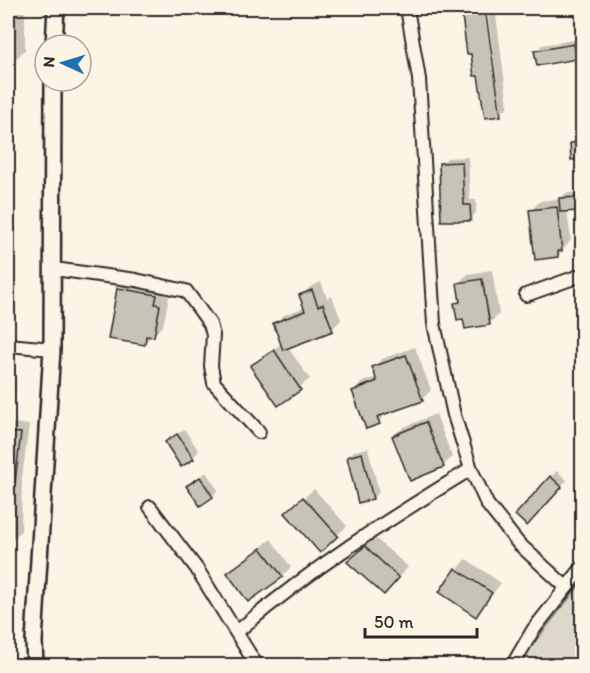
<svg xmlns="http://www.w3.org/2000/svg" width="590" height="673" viewBox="0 0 590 673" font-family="Itim,sans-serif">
<rect width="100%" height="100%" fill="#fcf5e5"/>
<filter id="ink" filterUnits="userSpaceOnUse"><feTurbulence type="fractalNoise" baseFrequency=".0167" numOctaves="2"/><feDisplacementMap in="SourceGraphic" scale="12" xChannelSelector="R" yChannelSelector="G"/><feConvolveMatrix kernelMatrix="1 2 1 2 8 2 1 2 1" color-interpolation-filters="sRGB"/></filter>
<g filter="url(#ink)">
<!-- green -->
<path fill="#ded8ca" stroke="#84827a" stroke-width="1.5" d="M582,582V665H519L531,647Z"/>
<!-- shadow -->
<g fill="#0003">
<path d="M8,8H25V50L13,61H8Z"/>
<path d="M462,8H484L498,110H501L487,8H495L508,106L500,114L479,74L472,52L468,53Z"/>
<path d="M580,39L582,52L576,58L535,52L542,45Z"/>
<path d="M578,137H582V158H573L572,144Z"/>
<path d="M468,157L470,200H476V213L470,219L441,164L447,158Z"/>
<path d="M566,193H582V209L567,210L571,240L558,256L531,211L540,201L560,199Z"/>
<path d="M492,270L499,314L490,323L456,304L461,299L458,283L468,274Z"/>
<path d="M128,280L165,286L164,295L169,296L163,326L144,343L118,289Z"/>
<path d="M321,282L327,298L332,296L341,320L332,329L287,346L310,379L278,404L252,366L282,343L275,324L284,315L305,307L301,296L310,287Z"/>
<path d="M415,347L431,390L422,399L387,412L379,422L354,391L362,382L377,377L374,367L382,359Z"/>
<path d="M8,362H13L12,380L16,381L15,396L8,409Z"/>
<path d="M436,414L452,457L443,466L394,436L404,427Z"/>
<path d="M14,423L29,425L22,478L21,531L12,540H8V429Z"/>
<path d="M184,429L199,451L193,458L166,443Z"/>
<path d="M368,448L379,492L373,498L348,457L354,451Z"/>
<path d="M557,471L567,480L533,518L551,477Z"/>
<path d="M206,472L218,490L212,496L188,487Z"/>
<path d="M314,489L347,526L320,551L297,504Z"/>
<path d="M375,538L408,567L393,583L358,552Z"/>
<path d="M271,539L291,567L282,576L229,573Z"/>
<path d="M466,559L501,583L476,615L441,592Z"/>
</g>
<!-- building -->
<g fill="#c8c3b7" stroke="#2b2b2b" stroke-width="1.5">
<path d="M461,8H485L501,116L485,118L478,76H474L471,54H467Z"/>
<path d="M574,44L577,59L537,66L534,51Z"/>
<path d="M582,142V159L571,160L570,143Z"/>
<path d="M462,162L464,205H470L471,221H441L439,163Z"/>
<path d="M582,197V211L560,212L559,198Z"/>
<path d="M557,207L562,251H558V257L535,260L529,210Z"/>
<path d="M482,279L490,325L465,329L463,319L457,320L454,303L460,302L457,283Z"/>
<path d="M117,288L157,295L155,304L160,305L154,337L146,336L145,345L108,339Z"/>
<path d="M312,290L318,306L323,304L333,331L283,350L273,323L305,311L299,295Z"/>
<path d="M274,350L301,390L278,406L250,366Z"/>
<path d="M406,355L423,401L377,417L380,424L366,429L352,391L377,381L372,367Z"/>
<path d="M426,422L444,467L410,481L392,436Z"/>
<path d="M8,432L21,433L15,482L8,481Z"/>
<path d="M177,434L194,459L181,467L165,442Z"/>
<path d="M362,453L373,499L358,503L347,457Z"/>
<path d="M550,476L562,487L527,526L515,515Z"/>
<path d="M200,477L213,497L200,506L186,486Z"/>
<path d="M303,497L338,536L320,553L285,513Z"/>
<path d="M365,546L399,578L384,595L347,562Z"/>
<path d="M261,548L283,577L248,602L227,573Z"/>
<path d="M455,568L492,593L476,617L439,592Z"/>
</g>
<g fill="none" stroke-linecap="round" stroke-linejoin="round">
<!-- minor casing -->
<g stroke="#2b2b2b" stroke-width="16">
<g id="minor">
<path d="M407,8L419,79L434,324L454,415L471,469L487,504L518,543L566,587"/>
<path d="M54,269L136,280L186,291L210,324L213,335L211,366L214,383L259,432"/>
<path d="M526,295L582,275"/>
<path d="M8,345L52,349"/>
<path d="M150,507L197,569L257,666"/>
<path d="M237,632C310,569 389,519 471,469"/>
<path d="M512,666L533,630L582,568"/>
</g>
</g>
<!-- tertiary casing -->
<g stroke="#2b2b2b" stroke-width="20">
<g id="tertiary">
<path d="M54,45L56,8"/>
<path d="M35,666L34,641L52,349L53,81"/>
</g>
</g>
<!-- minor -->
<use href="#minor" stroke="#fcf5e5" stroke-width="12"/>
<!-- tertiary -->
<use href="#tertiary" stroke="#fcf5e5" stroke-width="15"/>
</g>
</g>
<!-- margin -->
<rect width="590" height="673" fill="none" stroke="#fcf5e5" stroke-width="30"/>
<rect x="15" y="15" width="560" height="643" fill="none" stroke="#2b2b2b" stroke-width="2" filter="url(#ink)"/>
<!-- north arrow -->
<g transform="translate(63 63) rotate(274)"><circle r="28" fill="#fcf5e5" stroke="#a8a49b" stroke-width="1.5"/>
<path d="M0-4.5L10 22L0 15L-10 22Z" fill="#1f6fb2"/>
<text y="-9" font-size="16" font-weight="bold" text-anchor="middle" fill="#2b2b2b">N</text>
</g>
<!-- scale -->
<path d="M365 628v9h112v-9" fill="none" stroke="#2b2b2b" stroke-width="3"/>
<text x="374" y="628" font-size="18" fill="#2b2b2b" stroke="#fcf5e5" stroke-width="4.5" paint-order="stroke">50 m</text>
</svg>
